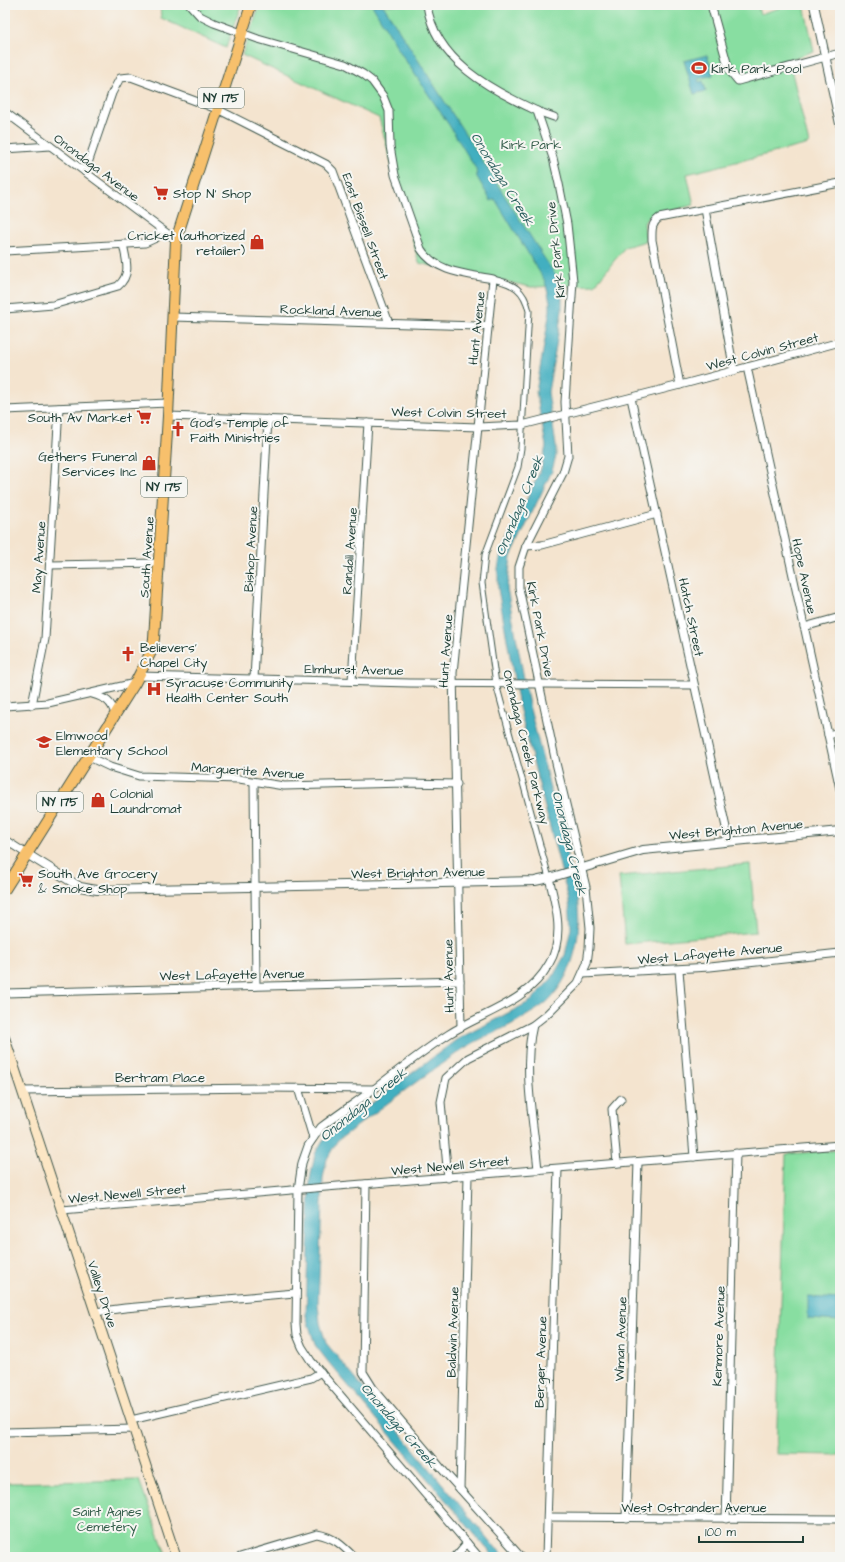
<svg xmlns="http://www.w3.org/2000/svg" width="845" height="1562" viewBox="0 0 845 1562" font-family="'Architects Daughter',sans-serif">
<rect width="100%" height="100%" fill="#f6f6f2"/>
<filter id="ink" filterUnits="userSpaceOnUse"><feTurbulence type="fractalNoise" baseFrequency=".025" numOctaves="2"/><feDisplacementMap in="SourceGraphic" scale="8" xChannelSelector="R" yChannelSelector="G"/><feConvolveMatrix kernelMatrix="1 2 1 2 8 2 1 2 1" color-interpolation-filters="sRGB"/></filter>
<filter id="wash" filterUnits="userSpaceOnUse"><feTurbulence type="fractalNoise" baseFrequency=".012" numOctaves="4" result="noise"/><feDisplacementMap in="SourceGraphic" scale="16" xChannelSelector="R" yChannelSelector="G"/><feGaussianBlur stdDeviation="0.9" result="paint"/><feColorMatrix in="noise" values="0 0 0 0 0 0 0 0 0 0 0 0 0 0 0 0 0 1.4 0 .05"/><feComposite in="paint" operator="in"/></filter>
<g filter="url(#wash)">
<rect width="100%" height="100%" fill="#f4e4cf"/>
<!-- green -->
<g fill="#88dea1" stroke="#548e6a">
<path d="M160,5H241L226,48L161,18Z"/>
<path d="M260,5H757L760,14L789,5H804L814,51L789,60L809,144L687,174L694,205L649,216L644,223L646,241L625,247L595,285L531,287L419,263L379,118L242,55Z"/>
<path d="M750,864L756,932L625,944L619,876Z"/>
<path d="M840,1150V1455L776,1454L786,1154Z"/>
<path d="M139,1480L167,1557H5V1483Z"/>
</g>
<!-- water -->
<g fill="#42afc0" stroke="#30767a">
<path d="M372,5H383L557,278L562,299V311L548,392L556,446V456L552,471L511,557L507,588L529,705L576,890C583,930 577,971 548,1001C538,1010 524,1017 512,1024C496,1033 478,1039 463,1049C420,1078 379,1110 337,1141L327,1159L323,1178L318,1304L320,1323L326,1343L493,1545L506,1557L493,1556L329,1363L315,1345L306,1316L310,1179L315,1154L323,1140L456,1040L531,1001L552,978L565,955L571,928L569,901L519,707L498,589V568L501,554L541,469L546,446L536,392L550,310V302L545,281L495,199L491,201L477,177L476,169L449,125L402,55Z"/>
<path d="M707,55L713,75L698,79L699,82L703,81L706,91L694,94L684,61Z"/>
<path d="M808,1297L840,1299V1321L808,1319Z"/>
</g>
</g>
<g filter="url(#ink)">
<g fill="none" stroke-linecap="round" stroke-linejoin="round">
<!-- pedestrian casing -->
<g stroke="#3f564b" stroke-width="7">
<path id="pedestrian" d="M493,279C514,284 524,289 529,311L521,448L518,467L485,555L482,583L496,684L549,878"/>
</g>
<!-- minor casing -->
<g stroke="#3f564b" stroke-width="9">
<g id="minor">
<path d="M190,5L200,16L214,23L258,39L345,64L363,74L372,81L383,96L389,111L390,146L395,175L421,249C436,273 468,274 493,279L453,673L461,1027"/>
<path d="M427,5C435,61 491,90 537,111L553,158L559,184L567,224L573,281L565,402L568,456L563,473L526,546L519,567V588L556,763L586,887L590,928L589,948L587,963L578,983L547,1014L533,1025L468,1058L446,1078L441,1102L448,1178"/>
<path d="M711,5L729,70L738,81L840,53"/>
<path d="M537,111L554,117"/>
<path d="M5,112L176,240"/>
<path d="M5,149L50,146"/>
<path d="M85,172L112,93L120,78L131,77L217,109L326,164L333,171L389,323"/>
<path d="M705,209L734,371"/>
<path d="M5,251L145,243L156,238L161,230"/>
<path d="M5,309L53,305L118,286C132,274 126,260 123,244"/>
<path d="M172,317L478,326L489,325"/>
<path d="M747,367L840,789"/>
<path d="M680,385L652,240C652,230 651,224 659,218L840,183"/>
<path d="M631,398L729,841"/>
<path d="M5,410L168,403"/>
<path d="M168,416L478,427L522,425L680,385L840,342"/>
<path d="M526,546L542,545L657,514"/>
<path d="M50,565L159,563"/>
<path d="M804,627L840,617"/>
<path d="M139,676L410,683L694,685"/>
<path d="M254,679L268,419"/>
<path d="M352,681L368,423"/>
<path d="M92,694C105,698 112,701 115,715"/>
<path d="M32,705L45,639L59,408"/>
<path d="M5,706L48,703L135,683"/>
<path d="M828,735L840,732"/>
<path d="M89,757L110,767L139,776L239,779L284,786L405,783L457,784"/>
<path d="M254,782L256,986"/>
<path d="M5,840L27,854"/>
<path d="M679,970L694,1157"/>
<path d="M583,974L710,967L840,953"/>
<path d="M5,993L460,981"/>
<path d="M533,1025C522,1070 534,1124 538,1170"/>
<path d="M298,1088L313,1138"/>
<path d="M22,1091L266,1088L374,1089"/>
<path d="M617,1163L612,1109L621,1099"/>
<path d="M366,1184L363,1372L373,1388L441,1468L521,1557"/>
<path d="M62,1210L326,1187L840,1145"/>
<path d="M95,1312L125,1308L295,1293"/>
<path d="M131,1420L311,1378L321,1372"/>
<path d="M5,1432L134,1429"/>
<path d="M460,1489L468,1176"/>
<path d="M548,1517L840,1519"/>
<path d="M626,1518L638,1162"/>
<path d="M726,1519L736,1153"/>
<path d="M240,1557L317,1534C334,1537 343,1546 354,1557"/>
<path d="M455,1557L467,1543"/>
<path d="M479,1557L311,1361L302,1347L297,1335L296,1324L298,1190L302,1163L308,1146L321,1127C340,1113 359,1100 378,1086C401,1068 424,1050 449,1034C484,1012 528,1002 549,964C565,937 556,906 549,878"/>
<path d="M546,1557L558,1169"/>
</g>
</g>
<!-- tertiary casing -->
<g stroke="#3f564b" stroke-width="10">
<g id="tertiary">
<path d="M814,5L840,124"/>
<path d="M27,854L80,887L97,890L535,881L549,878L643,850L840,831"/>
</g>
</g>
<!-- secondary casing -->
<g stroke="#3f564b" stroke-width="11">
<path id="secondary" d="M5,1039L176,1557"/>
</g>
<!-- primary casing -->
<g stroke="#3f564b" stroke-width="12">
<path id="primary" d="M5,889L135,683L151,652L154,639L168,416L176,240L251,5"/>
</g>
<!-- pedestrian -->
<use href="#pedestrian" stroke="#fff" stroke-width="5"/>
<!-- minor -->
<use href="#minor" stroke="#fff" stroke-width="7"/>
<!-- tertiary -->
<use href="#tertiary" stroke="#fff" stroke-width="8"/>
<!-- secondary -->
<use href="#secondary" stroke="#fce6c4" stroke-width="9"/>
<!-- primary -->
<use href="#primary" stroke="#f7c06c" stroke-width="10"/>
</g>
</g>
<!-- icons -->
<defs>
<g id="stadium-bare" transform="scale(1.2)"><path d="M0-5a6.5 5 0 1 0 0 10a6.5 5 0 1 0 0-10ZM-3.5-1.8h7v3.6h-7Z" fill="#c8321e" stroke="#f6f6f2" stroke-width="2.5" paint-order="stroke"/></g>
<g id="supermarket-bare" transform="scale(1.2)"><path d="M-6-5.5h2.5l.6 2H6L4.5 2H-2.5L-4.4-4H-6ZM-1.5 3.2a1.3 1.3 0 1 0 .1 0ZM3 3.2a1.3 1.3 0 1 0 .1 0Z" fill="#c8321e" stroke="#f6f6f2" stroke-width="2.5" paint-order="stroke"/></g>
<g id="shop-bare" transform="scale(1.2)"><path d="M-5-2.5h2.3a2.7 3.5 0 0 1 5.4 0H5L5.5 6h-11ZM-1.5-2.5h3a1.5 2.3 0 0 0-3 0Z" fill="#c8321e" stroke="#f6f6f2" stroke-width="2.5" paint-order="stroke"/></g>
<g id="church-bare" transform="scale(1.2)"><path d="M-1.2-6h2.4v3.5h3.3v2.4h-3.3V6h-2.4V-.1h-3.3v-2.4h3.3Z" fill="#c8321e" stroke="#f6f6f2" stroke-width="2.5" paint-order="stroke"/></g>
<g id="hospital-bare" transform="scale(1.2)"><path d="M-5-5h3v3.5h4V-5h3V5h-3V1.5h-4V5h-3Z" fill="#c8321e" stroke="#f6f6f2" stroke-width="2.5" paint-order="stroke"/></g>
<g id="school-bare" transform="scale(1.2)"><path d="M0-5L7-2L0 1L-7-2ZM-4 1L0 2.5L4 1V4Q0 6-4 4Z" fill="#c8321e" stroke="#f6f6f2" stroke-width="2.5" paint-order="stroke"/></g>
</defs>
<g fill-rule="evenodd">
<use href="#stadium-bare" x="699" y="68"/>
<use href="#supermarket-bare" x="161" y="193"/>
<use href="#shop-bare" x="257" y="242"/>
<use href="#supermarket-bare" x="144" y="417"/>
<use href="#church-bare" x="178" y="429"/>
<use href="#shop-bare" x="149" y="463"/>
<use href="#church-bare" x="128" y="654"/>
<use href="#hospital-bare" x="154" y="689"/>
<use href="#school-bare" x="44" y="742"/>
<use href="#shop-bare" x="98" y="800"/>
<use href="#supermarket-bare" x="26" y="880"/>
</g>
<g text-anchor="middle" stroke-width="4" stroke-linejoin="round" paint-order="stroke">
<!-- shield labels -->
<g fill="#f6f6f2" stroke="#60746d" stroke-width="1">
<rect x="198" y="88" width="46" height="20" rx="3"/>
<rect x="141" y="477" width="46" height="20" rx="3"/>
<rect x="37" y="792" width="46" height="20" rx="3"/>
</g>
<g font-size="12" font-weight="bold" fill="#1f3d34">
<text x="221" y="102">NY 175</text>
<text x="164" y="491">NY 175</text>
<text x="60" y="806">NY 175</text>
</g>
<!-- poi labels -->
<g font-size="13" fill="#1f3d34" stroke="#f6f6f2" text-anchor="start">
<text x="711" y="73">Kirk Park Pool</text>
<text x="173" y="198">Stop N' Shop</text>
<text x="245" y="240" text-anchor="end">Cricket (authorized<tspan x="245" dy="15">retailer)</tspan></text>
<text x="132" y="422" text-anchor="end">South Av Market</text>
<text x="190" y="427">God's Temple of<tspan x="190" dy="15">Faith Ministries</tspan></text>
<text x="137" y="461" text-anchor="end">Gethers Funeral<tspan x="137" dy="15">Services Inc</tspan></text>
<text x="140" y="652">Believers'<tspan x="140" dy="15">Chapel City</tspan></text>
<text x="166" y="687">Syracuse Community<tspan x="166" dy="15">Health Center South</tspan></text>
<text x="56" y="740">Elmwood<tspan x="56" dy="15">Elementary School</tspan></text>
<text x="110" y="798">Colonial<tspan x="110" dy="15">Laundromat</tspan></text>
<text x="38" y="878">South Ave Grocery<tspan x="38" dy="15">&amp; Smoke Shop</tspan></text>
</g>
<!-- park labels -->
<g font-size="13" fill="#345d4a" stroke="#f6f6f2">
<text x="531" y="149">Kirk Park</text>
<text x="107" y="1516">Saint Agnes<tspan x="107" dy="15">Cemetery</tspan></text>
</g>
<!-- street labels -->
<g font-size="13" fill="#1f3d34" stroke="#f6f6f2">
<text transform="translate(97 167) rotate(37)" y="5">Onondaga Avenue</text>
<text transform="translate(366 226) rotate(70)" y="5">East Bissell Street</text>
<text transform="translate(555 250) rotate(-96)" y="5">Kirk Park Drive</text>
<text transform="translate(331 310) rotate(2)" y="5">Rockland Avenue</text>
<text transform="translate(476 328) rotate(-84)" y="5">Hunt Avenue</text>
<text transform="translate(762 351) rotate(-15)" y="5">West Colvin Street</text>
<text transform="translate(449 412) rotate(1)" y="5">West Colvin Street</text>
<text transform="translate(250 549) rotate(-87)" y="5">Bishop Avenue</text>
<text transform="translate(349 551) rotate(-86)" y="5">Randall Avenue</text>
<text transform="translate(38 557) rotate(-86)" y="5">May Avenue</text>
<text transform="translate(146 557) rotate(-86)" y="5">South Avenue</text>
<text transform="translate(805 576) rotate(78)" y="5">Hope Avenue</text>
<text transform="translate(692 617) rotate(78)" y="5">Hatch Street</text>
<text transform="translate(541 629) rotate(79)" y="5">Kirk Park Drive</text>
<text transform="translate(445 651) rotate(-86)" y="5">Hunt Avenue</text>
<text transform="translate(354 669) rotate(1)" y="5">Elmhurst Avenue</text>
<text transform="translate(527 747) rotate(76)" y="5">Onondaga Creek Parkway</text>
<text transform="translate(248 770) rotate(4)" y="5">Marguerite Avenue</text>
<text transform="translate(736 829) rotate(-5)" y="5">West Brighton Avenue</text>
<text transform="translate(418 872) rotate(-1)" y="5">West Brighton Avenue</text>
<text transform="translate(710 953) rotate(-5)" y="5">West Lafayette Avenue</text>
<text transform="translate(232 974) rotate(-1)" y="5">West Lafayette Avenue</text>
<text transform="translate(448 976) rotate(-91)" y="5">Hunt Avenue</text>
<text x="160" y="1082">Bertram Place</text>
<text transform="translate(450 1165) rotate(-5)" y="5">West Newell Street</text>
<text transform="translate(127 1193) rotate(-5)" y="5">West Newell Street</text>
<text transform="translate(103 1294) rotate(72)" y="5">Valley Drive</text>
<text transform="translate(452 1332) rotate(-88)" y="5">Baldwin Avenue</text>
<text transform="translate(718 1336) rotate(-88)" y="5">Kenmore Avenue</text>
<text transform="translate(620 1339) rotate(-88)" y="5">Wiman Avenue</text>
<text transform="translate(540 1362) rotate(-88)" y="5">Berger Avenue</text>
<text x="694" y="1512">West Ostrander Avenue</text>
</g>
<!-- water labels -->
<g font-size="14" font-style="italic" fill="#2a5f5e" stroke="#f6f6f2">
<text transform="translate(503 179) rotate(58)" y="5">Onondaga Creek</text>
<text transform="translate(519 505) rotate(-68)" y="5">Onondaga Creek</text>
<text transform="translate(570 843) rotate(76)" y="5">Onondaga Creek</text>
<text transform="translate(363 1104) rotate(-39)" y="5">Onondaga Creek</text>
<text transform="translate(399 1425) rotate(49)" y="5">Onondaga Creek</text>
</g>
</g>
<!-- margin -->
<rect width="845" height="1562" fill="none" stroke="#f6f6f2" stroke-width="20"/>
<!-- scale -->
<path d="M699 1536v6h104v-6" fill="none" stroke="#1f3d34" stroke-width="2"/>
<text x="705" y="1536" font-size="12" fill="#1f3d34" stroke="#f6f6f2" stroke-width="3" paint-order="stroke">100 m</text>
</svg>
